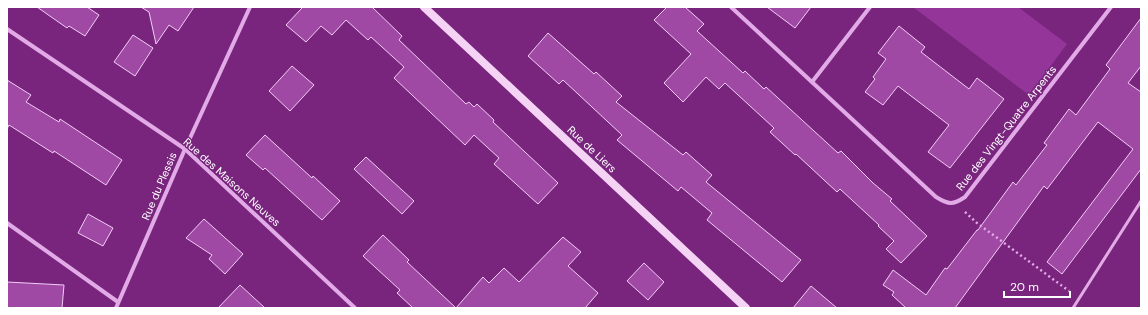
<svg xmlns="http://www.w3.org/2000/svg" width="1148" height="315" viewBox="0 0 1148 315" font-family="'DM Sans',sans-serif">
<rect width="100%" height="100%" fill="#79257e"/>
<!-- green -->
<path fill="#933599" d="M913,7H1018L1067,44L1029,95Z"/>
<!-- building -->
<g fill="#9f49a5" stroke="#f2cdf4">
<path d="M37,7H87L99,15L85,36L69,26L67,28Z"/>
<path d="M141,7H194L178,31L169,25L156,44L149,12Z"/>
<path d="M302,7H372L402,36L399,40L466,104L469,102L474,107L477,104L494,120L493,122L558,183L538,204L494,164L499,158L474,135L465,145L394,78L404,67L371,37L368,40L346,20L332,35L321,26L306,42L286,25L302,8Z"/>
<path d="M667,7H685L704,24L697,31L743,73L745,71L764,89L766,87L838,153L841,151L873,183L892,199L890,201L927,236L901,263L886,249L894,241L878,226L879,225L840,189L837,192L796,154L795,155L770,132L774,128L725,83L719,89L706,77L683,102L664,83L691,54L654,20Z"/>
<path d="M767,7H811L795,28Z"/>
<path d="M1141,18V66L1128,83L1141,92V169L1062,274L1047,262L1133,149L1098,122L1047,189L1044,186L955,308H906L892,295L894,292L883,285L893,270L926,295L945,268L947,269L977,230H978L1013,182L1016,185L1047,145L1044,143L1069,109L1076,115L1110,69L1106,65Z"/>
<path d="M899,26L925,47L921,52L969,89L977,78L1004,99L950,168L928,152L949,125L898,86L883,105L865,92L875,79L873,77L886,59L878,53Z"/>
<path d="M548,33L594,74L596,72L622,96L616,102L683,155L686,152L712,175L706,182L801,260L782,282L707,220L712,213L681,187L678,191L617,140L622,135L563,80L559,84L528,56Z"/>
<path d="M133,35L153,48L135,76L114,62Z"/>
<path d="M292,66L314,85L290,111L269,91Z"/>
<path d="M7,80L31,95L26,102L59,122L60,119L122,160L106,185L54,151L53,153L9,125L7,129Z"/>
<path d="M265,135L312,178L313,176L340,201L322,220L265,168L263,170L246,155Z"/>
<path d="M366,157L414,201L402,214L354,169Z"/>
<path d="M88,214L113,228L103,246L78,233Z"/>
<path d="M204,219L243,254L225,274L209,259L212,255L186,238Z"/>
<path d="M383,235L409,260L407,262L456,308H413L397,293L400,290L363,256Z"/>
<path d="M563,237L581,252L568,266L598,293L585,308H456L483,277L489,283L504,268L519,282Z"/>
<path d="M644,263L664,282L648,300L627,281Z"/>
<path d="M7,282L64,285L62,308H7Z"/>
<path d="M240,285L265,308H218Z"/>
<path d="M811,286L837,308H793Z"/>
</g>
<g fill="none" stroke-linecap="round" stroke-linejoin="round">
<!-- path -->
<path stroke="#e2aae6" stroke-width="2.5" stroke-dasharray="2 3" stroke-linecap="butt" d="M965,212L977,223L1069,291"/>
<!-- lane -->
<path stroke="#e2aae6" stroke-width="3" d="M1073,308L1141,201"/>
<!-- street -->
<g stroke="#e2aae6" stroke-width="4">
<path d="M731,7L936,197C949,205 953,205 965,197L1111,7"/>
<path d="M7,29L185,149L355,308"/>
<path d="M812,82L870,7"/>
<path d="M7,223L118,302"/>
<path d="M116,308L185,149L250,7"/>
</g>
<!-- secondary -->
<path stroke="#f4d3f5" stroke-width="8" d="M424,7L746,308"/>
</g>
<g text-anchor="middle" stroke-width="3" stroke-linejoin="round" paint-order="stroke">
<!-- street labels -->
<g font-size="11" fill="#fff" stroke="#79257e">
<text transform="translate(1006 128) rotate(-52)" y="4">Rue des Vingt-Quatre Arpents</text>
<text transform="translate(592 149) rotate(43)" y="4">Rue de Liers</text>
<text transform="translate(232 182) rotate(42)" y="4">Rue des Maisons Neuves</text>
<text transform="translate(159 186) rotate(-67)" y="4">Rue du Plessis</text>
</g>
</g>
<!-- border -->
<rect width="1148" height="315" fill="none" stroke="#ffffff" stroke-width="16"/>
<!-- scale -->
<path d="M1004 291v6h66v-6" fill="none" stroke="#ffffff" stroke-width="2"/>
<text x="1010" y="291" font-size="12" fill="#ffffff" stroke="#79257e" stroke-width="3" paint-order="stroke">20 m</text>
</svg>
